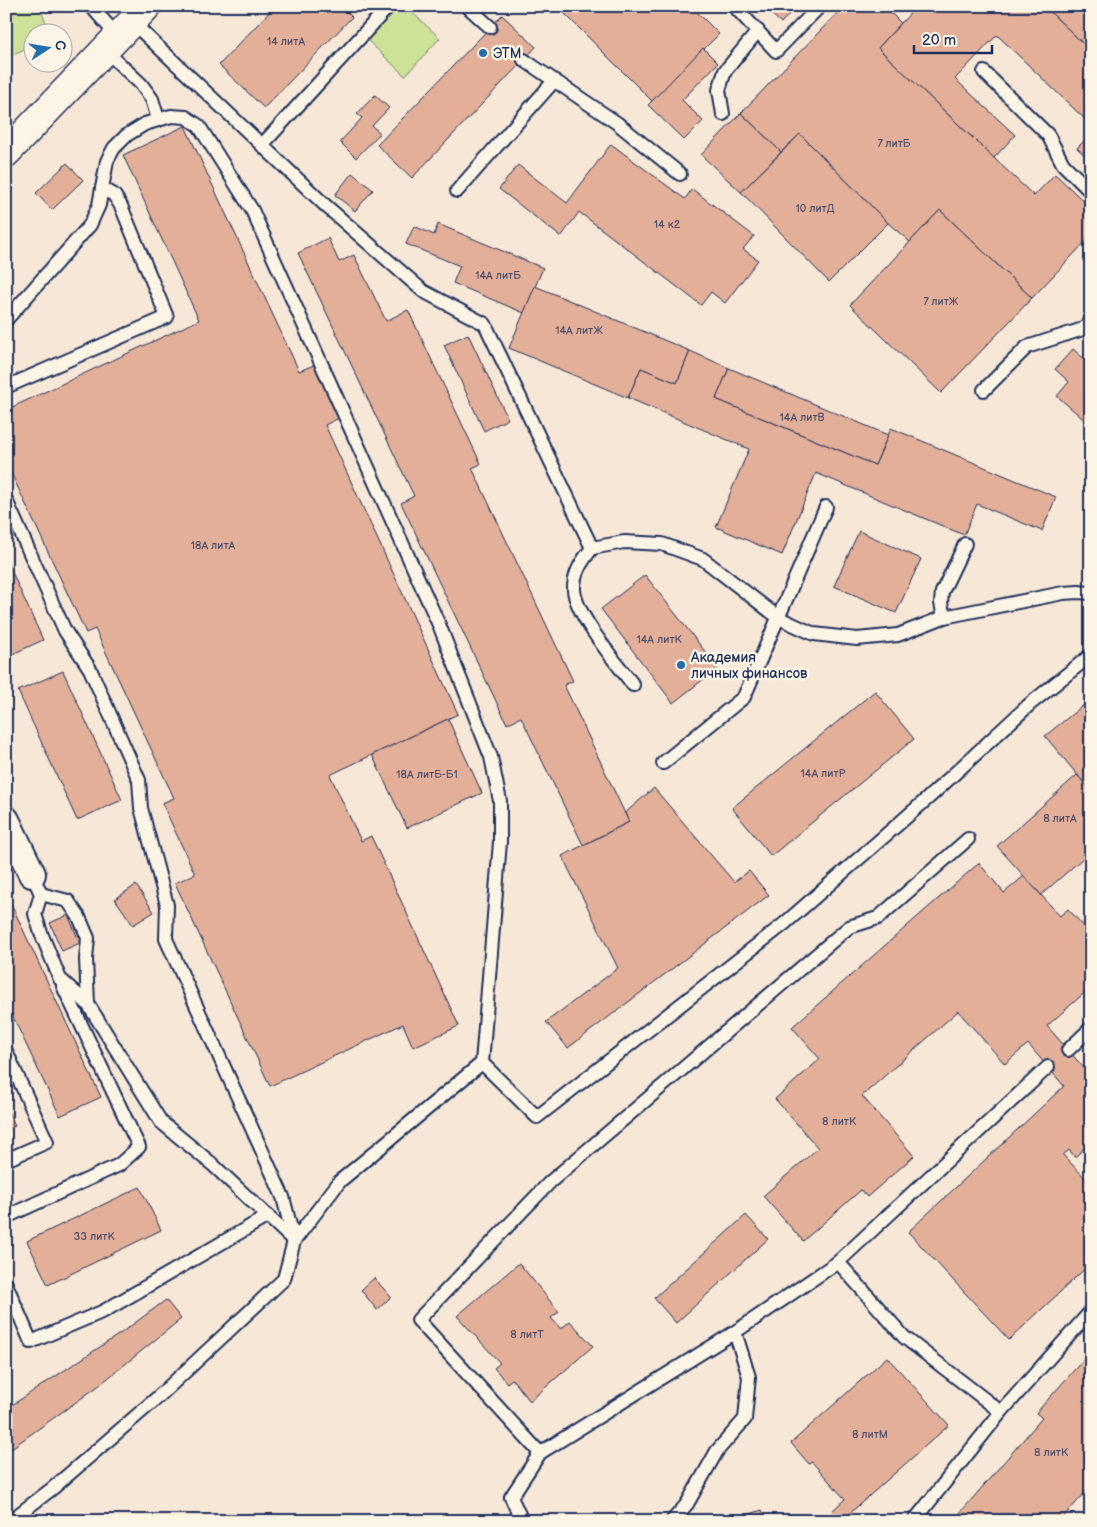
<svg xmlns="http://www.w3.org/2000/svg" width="1097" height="1527" viewBox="0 0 1097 1527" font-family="'Balsamiq Sans',sans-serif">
<rect width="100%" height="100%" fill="#f7e7d6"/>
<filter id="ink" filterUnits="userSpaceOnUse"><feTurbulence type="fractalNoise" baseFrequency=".02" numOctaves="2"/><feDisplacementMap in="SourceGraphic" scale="10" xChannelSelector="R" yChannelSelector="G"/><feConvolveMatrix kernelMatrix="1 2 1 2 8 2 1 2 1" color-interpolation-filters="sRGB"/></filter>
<g filter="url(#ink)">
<!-- green -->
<g fill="#cde297" stroke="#74887a">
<path d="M6,6H39L50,32H32V46L6,57Z"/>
<path d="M395,6H405L440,38L405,76L365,38Z"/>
</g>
<!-- building -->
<g fill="#e4af98" stroke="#1b2f5e">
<path d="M275,6H341L352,17L264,108L219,65Z"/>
<path d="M557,6H691L719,34L652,101Z"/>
<path d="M763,6H797L781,23Z"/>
<path d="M844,6H884L901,23L878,48L1034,196L1055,174L1091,208V236L1032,298L940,210L910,242L888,223L800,134L781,152L741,113Z"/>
<path d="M917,6H1044L1091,51V125L997,35L955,79L1015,135L994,158L878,48Z"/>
<path d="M1044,6H1091V51Z"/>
<path d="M502,15L536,47L412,178L377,145Z"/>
<path d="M703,48L718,63L682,100L703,121L684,140L648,105Z"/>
<path d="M375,95L389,108L372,126L380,133L356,158L340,142L362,118L357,114Z"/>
<path d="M741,113L781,152L741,192L701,155Z"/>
<path d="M185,126L299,371L314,365L339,418L325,425L458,714L330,775L361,841L371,836L459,1026L413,1047L403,1024L270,1086L175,883L195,874L162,803L174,798L95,629L86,633L6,462V410L199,320L123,155Z"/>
<path d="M800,134L888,223L829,282L741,192Z"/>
<path d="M1091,134V161L1077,148Z"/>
<path d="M611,144L685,199L692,189L754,236L743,249L758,260L725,303L711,292L701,305L579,212L561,237L499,189L518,165L567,203Z"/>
<path d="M67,163L83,180L52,210L36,193Z"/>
<path d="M352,173L373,190L355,211L335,195Z"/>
<path d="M940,210L1032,298L941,393L850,305Z"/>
<path d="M438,224L543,268L524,313L453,283L460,266L406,244L414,226L434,235Z"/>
<path d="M328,238L339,262L354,255L386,321L408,310L481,464L472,468L573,681L564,685L629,822L583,845L521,717L507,724L401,503L414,496L298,253Z"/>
<path d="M535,286L690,351L677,383L641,368L628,398L509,348Z"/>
<path d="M468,334L508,419L484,431L444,345Z"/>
<path d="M1073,349L1091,365V422L1089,424L1057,396L1069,382L1055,369Z"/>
<path d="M690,351L729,368L716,399L875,465L891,428L1056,497L1042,531L977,504L964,535L816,473L782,555L716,527L749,449L628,398L641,368L677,383Z"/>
<path d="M729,368L888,435L875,465L716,399Z"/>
<path d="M859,531L921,559L896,613L834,586Z"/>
<path d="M6,559L43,640L6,657Z"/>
<path d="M645,575L718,668L673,703L601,609Z"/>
<path d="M63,671L122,800L77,820L18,691Z"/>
<path d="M875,691L914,739L771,856L732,808Z"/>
<path d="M1091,699V789L1090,790L1045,736Z"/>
<path d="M448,719L482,793L407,828L372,755Z"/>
<path d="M1077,775L1091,790V851L1041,895L997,846Z"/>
<path d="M654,788L734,882L749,871L769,895L568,1048L546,1022L618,968L562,856L629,822L625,813Z"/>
<path d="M979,863L1004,893L1024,876L1060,916L1068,909L1091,934V987L1047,1026L1084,1068L1091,1062V1142L1075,1157L1069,1150L1063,1155L1091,1184L1084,1191L1091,1198V1221L1082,1229L1091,1238V1263L1009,1340L908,1232L1064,1086L1028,1044L1005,1064L958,1011L862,1096L914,1156L867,1197L861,1190L803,1241L763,1196L818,1148L775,1099L820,1059L792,1027Z"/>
<path d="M136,885L154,912L133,925L115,899Z"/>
<path d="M6,893L101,1097L60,1116L6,1002Z"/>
<path d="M68,915L80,943L62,951L50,923Z"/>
<path d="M6,1106L15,1126L6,1130Z"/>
<path d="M140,1187L161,1230L48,1285L27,1241Z"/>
<path d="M746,1215L768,1239L676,1323L654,1298Z"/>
<path d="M519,1263L559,1312L551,1318L561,1329L570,1321L593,1346L530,1401L512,1379L507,1383L494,1368L500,1363L457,1316Z"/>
<path d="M374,1278L391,1297L377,1310L361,1290Z"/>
<path d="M166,1300L181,1319L97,1387L6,1452V1409L121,1333Z"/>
<path d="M1091,1351V1486L1060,1521H953L1042,1418L1036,1413Z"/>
<path d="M887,1357L949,1425L841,1521L832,1511L845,1499L812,1462L809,1464L791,1443Z"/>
<path d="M762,1510L766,1521H729Z"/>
</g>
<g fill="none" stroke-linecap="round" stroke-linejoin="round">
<!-- lane casing -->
<g stroke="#1b2f5e" stroke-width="16">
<g id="lane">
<path d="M91,6L118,37"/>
<path d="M467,6L490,27"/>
<path d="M734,6L776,51L820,6"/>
<path d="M132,22L326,206L423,291L485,324L592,548L624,542L662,544L703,559L779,618L814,634L857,639L898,635L944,617L1063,593L1078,592L1091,593"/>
<path d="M105,50L141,84L152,99L158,119"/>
<path d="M524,60L617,123L680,174"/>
<path d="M984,72L1048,135L1063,164L1091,192"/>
<path d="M723,114L719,90L725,71L758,31"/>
<path d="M262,145L389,6"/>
<path d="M457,191L554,81"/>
<path d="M6,320L90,225L99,205L107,161L114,148L127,135L145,124L171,116L186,117L199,126L252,210L440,627L491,757L500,801V842L482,1063L340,1181L294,1241L212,1164L161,1122L88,1004L60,979L41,933L35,914L41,894L32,874"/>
<path d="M6,387L167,317L121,206L114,195L102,188"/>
<path d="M984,390L1027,347L1083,329L1091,321"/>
<path d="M6,500L65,631L90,669L139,780L141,808L167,905L166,939L283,1197L294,1241L284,1279L157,1398L53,1488L10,1521"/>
<path d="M592,548C583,560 573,573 574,590C576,616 617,663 633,685"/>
<path d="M944,617L941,603L942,592L965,544"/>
<path d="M663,763L744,697L826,507"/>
<path d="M41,894L68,901L79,917L88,938L86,959L88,1004"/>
<path d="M1068,1050L1091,1028"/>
<path d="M6,1051L47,1142L6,1160"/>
<path d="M482,1063L537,1117L784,924L927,799L1030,704L1091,655"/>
<path d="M6,1217L119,1165L139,1147L63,986"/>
<path d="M838,1262L904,1337L1001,1412"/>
<path d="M6,1284L31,1342L104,1311L268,1216"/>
<path d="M540,1453L735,1332L838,1262L1048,1067"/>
<path d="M522,1521L511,1497L540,1453L418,1320L550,1182L849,927L878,918L968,839"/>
<path d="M672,1521L687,1504L717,1451L745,1419L749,1377L735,1332"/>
<path d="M914,1521L1001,1412L1091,1311"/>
</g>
</g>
<!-- street casing -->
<g stroke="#1b2f5e" stroke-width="30">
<path id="street" d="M6,820L32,874"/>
</g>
<!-- secondary casing -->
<g stroke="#1b2f5e" stroke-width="31">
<path id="secondary" d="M6,153L147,6"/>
</g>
<!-- lane -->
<use href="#lane" stroke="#fcf5e5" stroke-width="12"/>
<!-- street -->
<use href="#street" stroke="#fcf5e5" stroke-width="26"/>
<!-- secondary -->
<use href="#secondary" stroke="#fcf5e5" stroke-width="28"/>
</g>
</g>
<!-- markers -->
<g fill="#1f6fb2" stroke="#fcf5e5" stroke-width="2">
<circle cx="483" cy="53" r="5"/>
<circle cx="681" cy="665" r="5"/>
</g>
<g text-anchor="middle" stroke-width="5" stroke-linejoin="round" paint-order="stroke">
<!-- number labels -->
<g font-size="11" fill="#4d4f6c">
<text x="286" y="45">14 литА</text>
<text x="894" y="147">7 литБ</text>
<text x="815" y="212">10 литД</text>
<text x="667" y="228">14 к2</text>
<text x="498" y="279">14А литБ</text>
<text x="941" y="305">7 литЖ</text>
<text x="579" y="334">14А литЖ</text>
<text x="802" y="421">14А литВ</text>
<text x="213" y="549">18А литА</text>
<text x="659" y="643">14А литК</text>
<text x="823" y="777">14А литР</text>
<text x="427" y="778">18А литБ-Б1</text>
<text x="1060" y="822">8 литА</text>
<text x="839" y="1125">8 литК</text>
<text x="94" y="1240">33 литК</text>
<text x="527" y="1338">8 литТ</text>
<text x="870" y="1438">8 литМ</text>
<text x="1051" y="1456">8 литК</text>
</g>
<!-- poi labels -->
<g font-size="14" fill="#1b2f5e" stroke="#fcf5e5" text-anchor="start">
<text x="493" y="58">ЭТМ</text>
<text x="691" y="662">Академия<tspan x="691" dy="16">личных финансов</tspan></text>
</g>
</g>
<!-- margin -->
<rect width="1097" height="1527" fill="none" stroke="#fcf5e5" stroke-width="25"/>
<rect x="12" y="12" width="1072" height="1502" fill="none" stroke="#1b2f5e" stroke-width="2" filter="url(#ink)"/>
<!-- north arrow -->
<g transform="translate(48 48) rotate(78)"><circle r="24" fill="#fcf5e5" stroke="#a2a6af"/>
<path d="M0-4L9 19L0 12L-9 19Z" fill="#1f6fb2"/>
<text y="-8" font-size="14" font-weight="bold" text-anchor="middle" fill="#1b2f5e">С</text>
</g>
<!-- scale -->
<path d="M914 45v8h78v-8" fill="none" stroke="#1b2f5e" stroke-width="2.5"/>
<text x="922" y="45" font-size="15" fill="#1b2f5e" stroke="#fcf5e5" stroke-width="4" paint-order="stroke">20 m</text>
</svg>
